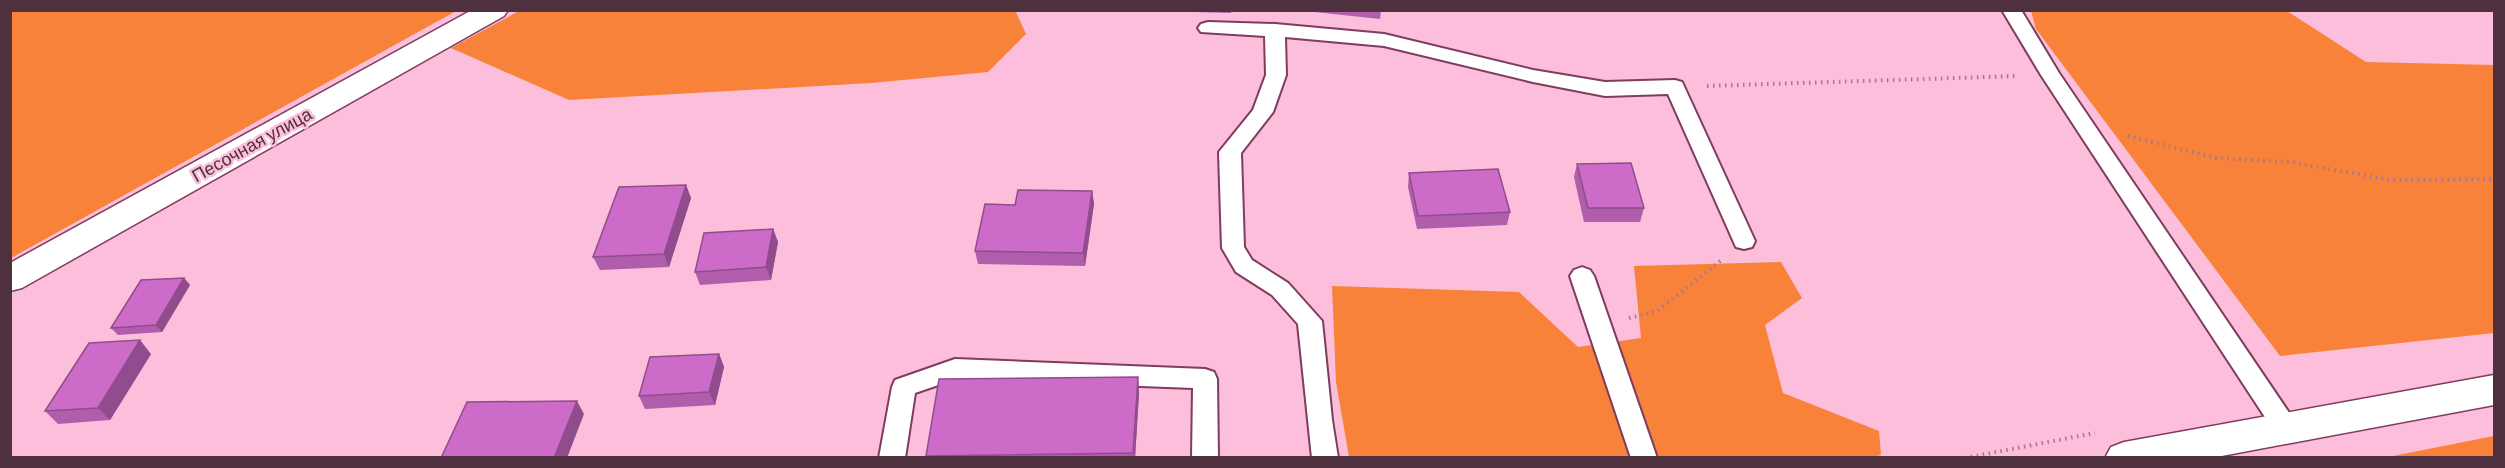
<svg xmlns="http://www.w3.org/2000/svg" width="2505" height="468" viewBox="0 0 2505 468" font-family="Barlow,sans-serif">
<rect width="100%" height="100%" fill="#fcbedb"/>
<!-- green -->
<g fill="#f88239">
<path d="M11,10H456V11L11,258Z"/>
<path d="M519,11L1015,10L1026,34L988,72L871,83L569,100L451,48Z"/>
<path d="M2031,11H2287L2366,62L2494,65V333L2280,356L2036,29Z"/>
<path d="M1781,262L1802,298L1765,325L1783,393L1879,431L1881,455L1870,458L1349,457L1336,382L1332,286L1519,292L1578,347L1641,338L1634,266Z"/>
<path d="M2494,436V457H2388Z"/>
</g>
<g fill="none" stroke-linecap="round" stroke-linejoin="round">
<!-- lane casing -->
<g stroke="#7e3c5f" stroke-width="4">
<g id="lane">
<path d="M2002,10H2021L2059,73L2294,420L2298,427L2294,434L2285,437L2276,434L2041,75Z"/>
<path d="M1208,22L1275,24L1384,34L1533,70L1605,82L1675,80L1682,82L1755,241L1752,247L1744,249L1736,247L1668,94L1605,96L1533,82L1384,46L1285,37L1286,75L1273,112L1241,153L1244,247L1252,260L1288,283L1322,321L1332,420L1338,458H1312L1298,324L1272,295L1236,272L1222,248L1219,152L1253,110L1266,75L1265,36L1201,32L1198,28L1201,24Z"/>
<path d="M1582,267L1590,270L1594,276L1657,458H1631L1570,276L1574,270Z"/>
<path d="M955,359L1205,369L1214,372L1217,379L1218,458H1192L1193,388L956,379L915,393L905,458H879L892,387L895,380Z"/>
</g>
</g>
<!-- street casing -->
<g stroke="#7e3c5f" stroke-width="3">
<path id="street" d="M472,10H508L504,16L22,288L10,291V263Z"/>
</g>
<!-- secondary casing -->
<g stroke="#7e3c5f" stroke-width="3">
<path id="secondary" d="M2494,375V405L2211,458H2105L2111,447L2124,442Z"/>
</g>
<!-- path -->
<g stroke="#a5768c" stroke-width="4" stroke-dasharray="1.5 4.5" stroke-linecap="butt">
<path d="M1707,86L2017,76"/>
<path d="M2128,136L2216,158L2290,162L2391,180L2494,179"/>
<path d="M1629,318L1657,311L1723,259"/>
<path d="M1965,458L2095,433"/>
</g>
<!-- lane -->
<use href="#lane" fill="#fff" fill-rule="evenodd"/>
<!-- street -->
<use href="#street" fill="#fff" fill-rule="evenodd"/>
<!-- secondary -->
<use href="#secondary" fill="#fff" fill-rule="evenodd"/>
</g>
<!-- wall -->
<g fill="#b05dac">
<path d="M1194,10H1231V13L1194,12Z"/>
<path d="M1296,10H1381L1380,19Z"/>
<path d="M1577,164L1644,208L1640,222H1584L1574,177Z"/>
<path d="M1409,173L1510,212L1507,225L1417,229L1408,187Z"/>
<path d="M686,185L691,198L669,267L600,270L593,257Z"/>
<path d="M1092,191L1094,204L1085,266L978,264L975,251Z"/>
<path d="M773,229L778,242L771,280L700,285L695,272Z"/>
<path d="M184,278L190,285L162,332L118,335L111,328Z"/>
<path d="M151,354L110,420L58,424L45,411Z"/>
<path d="M719,354L724,367L715,405L645,409L639,396Z"/>
<path d="M1138,377L1139,393L1135,458H926V456Z"/>
</g>
<!-- shaded-wall -->
<g fill="#904c8c">
<path d="M686,185L691,198L669,267L664,254Z"/>
<path d="M1092,191L1094,204L1085,266L1083,253Z"/>
<path d="M773,229L778,242L771,280L766,267Z"/>
<path d="M184,278L190,285L162,332L156,325Z"/>
<path d="M140,340L151,354L110,420L98,408Z"/>
<path d="M719,354L724,367L715,405L709,392Z"/>
<path d="M1138,377L1139,393L1135,458H1134Z"/>
<path d="M577,401L584,414L567,458H554Z"/>
</g>
<!-- building -->
<g fill="#cd6cc8" stroke="#904c8c" stroke-width="1.5">
<path d="M1631,163L1644,208H1588L1577,164Z"/>
<path d="M1498,169L1510,212L1418,216L1409,173Z"/>
<path d="M686,185L664,254L593,257L619,187Z"/>
<path d="M1018,190L1092,191L1083,253L975,251L985,204L1015,205Z"/>
<path d="M773,229L766,267L695,272L704,233Z"/>
<path d="M184,278L156,325L111,328L141,280Z"/>
<path d="M140,340L98,408L45,411L89,343Z"/>
<path d="M719,354L709,392L639,396L650,357Z"/>
<path d="M1138,377L1133,453L926,456L939,379Z"/>
<path d="M577,401L554,458H441L467,402Z"/>
</g>
<g text-anchor="middle" stroke-width="5" stroke-linejoin="round" paint-order="stroke">
<!-- street labels -->
<g font-size="18" fill="#4f303f" stroke="#fcbedb">
<text transform="translate(252 145) rotate(-29)" y="6">Песочная улица</text>
</g>
</g>
<!-- border -->
<rect width="2505" height="468" fill="none" stroke="#4f303f" stroke-width="24"/>
</svg>
